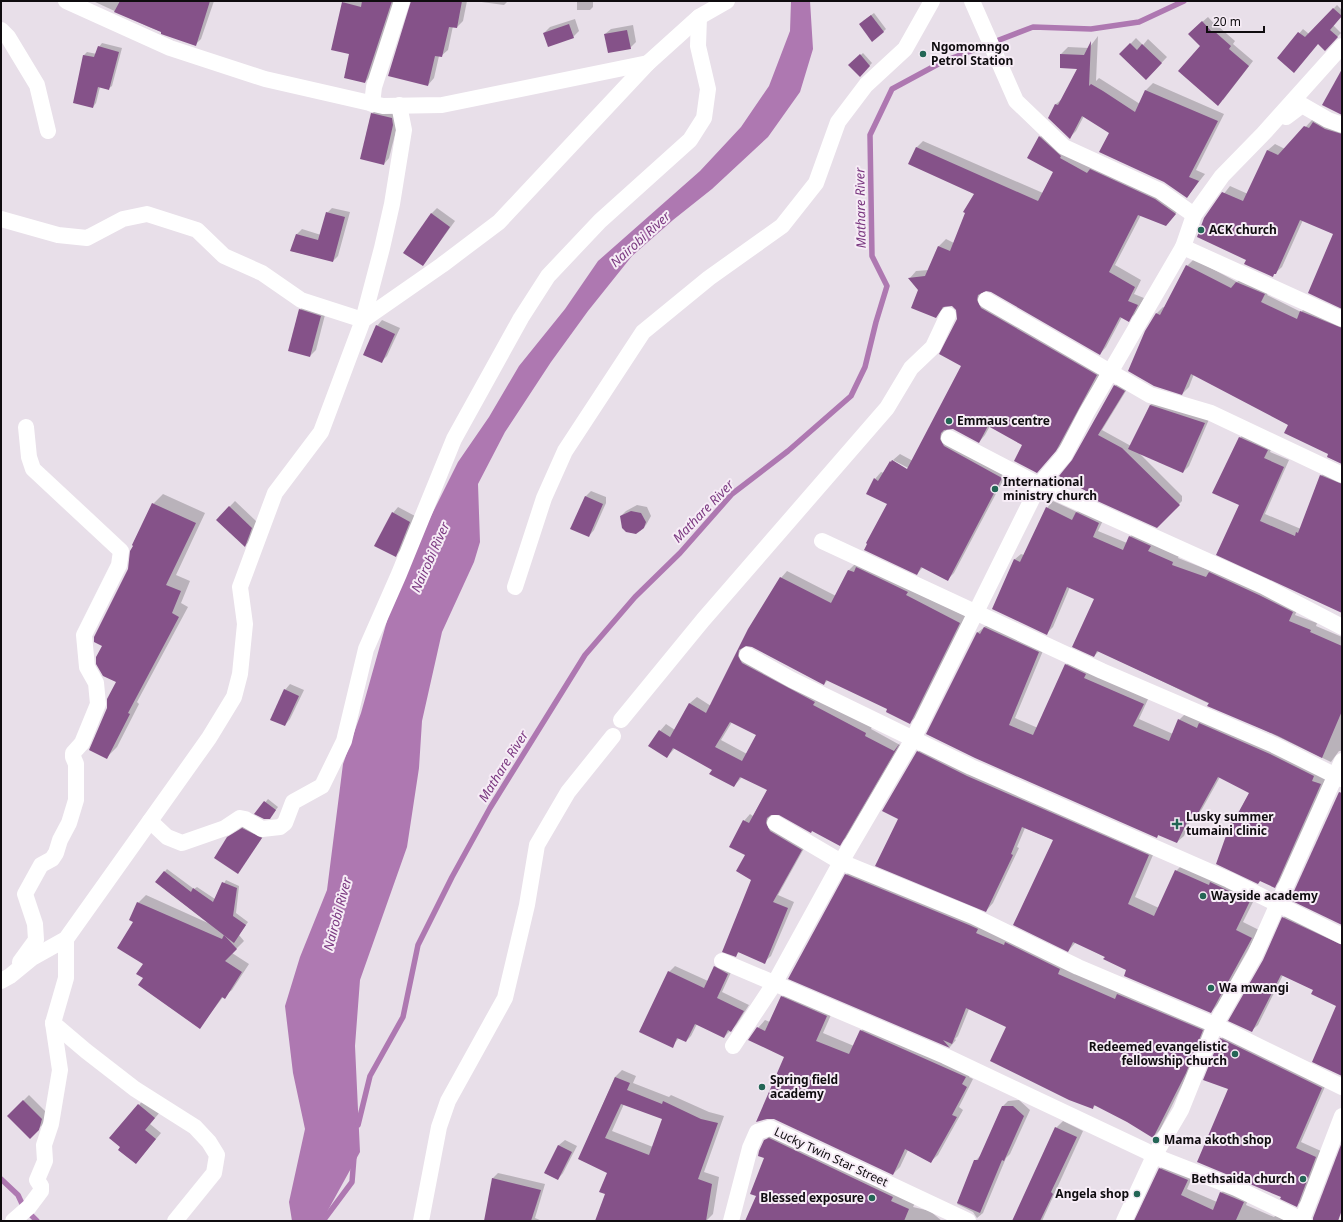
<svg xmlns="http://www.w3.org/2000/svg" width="1343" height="1222" viewBox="0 0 1343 1222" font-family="'Noto Sans',sans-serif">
<rect width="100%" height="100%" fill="#e8dfe9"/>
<!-- water -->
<path fill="#ae78b1" d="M791,1H810L813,49L800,92L768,137L712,189L673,220L632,256L588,311L551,362L505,432L478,484L480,542L474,562L442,632L422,721L419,768L407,847L360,980L355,1046L360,1152L322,1221H292L289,1202L305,1129L293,1073L285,1006L300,957L327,890L343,764L361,713L390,610L411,556L458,462L489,417L519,366L565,309L598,261L700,171L741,127L769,86L790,31Z"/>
<!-- shadow -->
<g fill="#0003" fill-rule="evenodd">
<path d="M93,1H214L201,39L195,45L149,27Z"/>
<path d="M345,1H396L371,76L365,82L350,53L343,3Z"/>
<path d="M411,1H467L463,21L457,27L453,26L448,50L441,56H439L434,78L428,85Z"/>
<path d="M474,1H508L504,5Z"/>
<path d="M577,1H593V7L590,10H577Z"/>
<path d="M1337,5L1342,10V15L1333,25L1341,33L1327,47L1318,43L1278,58L1303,29L1309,34Z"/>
<path d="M874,13L886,29L883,32L863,21Z"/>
<path d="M1208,17L1218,28L1219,27L1235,41L1233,44L1253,61L1223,100L1194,29Z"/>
<path d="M575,19L579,31L573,37L544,33L550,27Z"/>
<path d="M633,25L636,42L630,48L605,34L611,29Z"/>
<path d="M1098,36L1096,81L1099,78L1140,104L1146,90L1153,83L1224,114L1196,170L1205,174L1187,197L1111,133L1084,116L1076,131L1069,138L1056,104L1063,98L1078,68L1061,54L1068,47L1089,48Z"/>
<path d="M1136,38L1143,45L1148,39L1167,57L1152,73L1121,54Z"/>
<path d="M102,43L122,48L112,86L108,89L100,87L96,103L93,107L84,55L87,52L97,54L99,47Z"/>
<path d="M863,53L872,63L860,76L850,65Z"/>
<path d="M378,108L397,112L399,119L389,158L384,164L372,114Z"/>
<path d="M1312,120L1342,126V308L1335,234L1303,220L1282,267L1272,276L1247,260L1205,218L1230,186L1248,194L1268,150L1275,144L1285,149Z"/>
<path d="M1046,130L1182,206L1166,225L1141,215L1115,265L1141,280L1134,294L1144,298L1135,314L1128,320L1122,317L1106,347L1100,354L991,291H984L983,293L1103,368L1063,443L1043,465L1024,445L990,426L985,435L979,442L953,428L947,429L946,432L1008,471L954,573L947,580L923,567L917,574L889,504L875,479L881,472L884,473L892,460L911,472L912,470L893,460L900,454L913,461L963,366L957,309L952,305L945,306L936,317L919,290L910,278L916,271L929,270L939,246L946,239L954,243L976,193L916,148L923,141L1043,193L1054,171L1040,137Z"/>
<path d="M332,208L350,212L338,256L333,261L291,251L297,234L302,229L321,235L327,213Z"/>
<path d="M437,208L455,221L423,265L431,214Z"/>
<path d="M1194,259L1237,282L1244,276L1271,288L1267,295L1301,312L1308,305L1342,320V464L1328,457L1329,453L1289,425L1194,374L1189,387L1182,394L1157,313L1163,307L1165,308L1187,266Z"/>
<path d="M305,304L326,311L316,350L310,356L300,310Z"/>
<path d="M382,320L400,328L387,356L381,362L377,326Z"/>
<path d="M1120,380L1129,386L1102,430L1131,446L1150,405L1156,400L1210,417L1189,466L1183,472L1138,452L1182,496V501L1157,527L1087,491L1073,461L1115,386Z"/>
<path d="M1246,431L1273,444L1270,452L1289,460L1265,514L1301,529L1321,476L1327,469L1342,475V612L1240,505V438Z"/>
<path d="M591,491L606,497V503L594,530L589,536L585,497Z"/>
<path d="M163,494L205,513L176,575L190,581L181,603L188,607L137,702L139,704L117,747L107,757L108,708L117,682L103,645L153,504Z"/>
<path d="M235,501L257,522L250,540L245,546L217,520Z"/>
<path d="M1053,501L1077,512L1083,506L1105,516L1098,531L1127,543L1130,537L1136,530L1179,556L1178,558L1299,606L1295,615L1317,623L1316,626L1342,637V751H1339L1331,762L1099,651L1094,656L1095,598L1070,587L1053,627L1046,634L1014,560L1021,554L1024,555L1047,508Z"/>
<path d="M637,505L647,507L651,516L646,525L640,531L631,533L623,527L621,516L626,511Z"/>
<path d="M398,507L415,516L401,550L395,556L393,513Z"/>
<path d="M855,564L966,616L916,717L909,723L889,709L828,680L824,684L752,646H744L743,649L872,727L871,729L900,745L902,742L846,838L839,844L780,814H772L771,816L807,843L778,895L794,902L771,956L764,962L739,952L736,955L752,879L746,855L744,821L750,814L753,816L768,789L742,777L734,786L713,769L675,748L667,757L660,731L666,724L675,730L690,703L697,697L711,706L749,629L781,578L787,571L836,596L849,570ZM732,722L757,735L747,754L721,740Z"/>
<path d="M992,621L1045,646L1015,718L1038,728L1066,665L1072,658L1149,697L1139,719L1173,734L1179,720L1186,713L1329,773L1281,880L1275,886L1234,817L1240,810L1250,792L1220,777L1202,809L1196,816L1193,814L1184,836L1177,842L1159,834L1157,837L975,757L977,633Z"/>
<path d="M290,684L304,690L290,719L285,725V690Z"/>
<path d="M925,744L1156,848L1135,897L1159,908L1176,871L1183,864L1257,894L1243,922L1259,930L1218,1004L1211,1012L1076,942L1068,951L1054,840L1025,828L1017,847L1019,848L993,903L986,911L899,818L918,752Z"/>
<path d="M268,799L278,807L272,815L256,813Z"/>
<path d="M248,823L266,832L238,872L227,838Z"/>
<path d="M853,868L1209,1023L1192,1065L1160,1130L1153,1137L1128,1121L1096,1105L1092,1108L1007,1026L969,1009L958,1036L955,1039L956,1040L950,1047L790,978L846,875Z"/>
<path d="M167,869L194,889L197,887L215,899L226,880L239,886L236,913L248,922L239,935L244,941L232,953L249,964L232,990L223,997L200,1027L144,978L145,964L135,921L138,903L146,895L208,923L156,882Z"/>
<path d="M1290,911L1342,937V1075L1337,1006L1314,990L1283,975L1258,1025L1251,1031L1264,960L1283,918Z"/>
<path d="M721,961L733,968L722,992L749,1005L736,1025L724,1037L697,1024L691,1036L686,1041L679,1038L672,1046L669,972L675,966L708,981L715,967Z"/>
<path d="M789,989L834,1008L823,1033L854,1046L861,1031L868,1023L973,1069L969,1077L973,1079L959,1107L963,1110L938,1155L930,1162L908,1150L900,1167L893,1174L758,1028L765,1020L770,1022L782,997Z"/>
<path d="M1226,1033L1327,1082L1301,1142L1321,1151L1302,1200L1297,1206L1230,1089L1221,1039Z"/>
<path d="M622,1070L636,1076L633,1083L669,1097L671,1095L709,1112L724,1116L704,1172L719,1177L713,1214L706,1221H671L608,1172L579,1159L615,1077ZM624,1104L663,1118L653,1147L612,1131Z"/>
<path d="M29,1095L47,1113L44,1123L30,1138L8,1116Z"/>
<path d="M144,1099L160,1112L150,1124L161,1133L141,1157L139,1105Z"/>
<path d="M1019,1100L1030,1110L1010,1154L1006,1158L983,1213L977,1218L973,1212L957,1204L975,1161L981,1155L1002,1107L1008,1101Z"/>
<path d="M1063,1121L1083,1131L1042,1221H1013L1056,1128Z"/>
<path d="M772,1134L915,1203L913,1207L930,1211L942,1221H746L757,1196L766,1157L765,1140Z"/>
<path d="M565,1140L577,1146L563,1173L558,1179L545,1173L559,1145Z"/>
<path d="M1166,1162L1194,1173L1187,1189L1217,1202L1221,1193L1228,1186L1249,1196L1246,1205L1274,1217L1280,1211L1302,1221H1134L1160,1169Z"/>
<path d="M498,1173L545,1184L535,1218L542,1221H485L493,1178Z"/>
</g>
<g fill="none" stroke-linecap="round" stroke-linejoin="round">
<!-- stream -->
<g stroke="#ae78b1" stroke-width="5.5">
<path d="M358,1125L370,1076L403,1017L418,945L452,877L490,808L585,655L635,597L680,553L732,494L788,451L851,396L865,367L876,322L887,286L872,256L870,135L892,89L942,62L1033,27L1091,29L1139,22L1184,1"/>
<path d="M1,1179L18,1195L24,1208L37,1221"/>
<path d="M323,1221L352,1182L354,1157"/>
</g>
</g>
<!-- building -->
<g fill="#855289" fill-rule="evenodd">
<path d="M120,1H210L196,46L161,34V32L114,12Z"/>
<path d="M362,1H392L365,83L344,78L349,54L331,50L342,2L361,7Z"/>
<path d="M411,1H462L457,28L449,27L442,57L435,56L428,86L388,76Z"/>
<path d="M1333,8L1342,16L1330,30L1338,37L1325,51L1318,44L1294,73L1277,58L1298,32L1305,37Z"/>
<path d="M871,15L884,32L872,42L859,24Z"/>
<path d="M1202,21L1212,32L1214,31L1231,46L1229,49L1249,66L1218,106L1178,71L1200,46L1188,34Z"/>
<path d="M569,24L574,38L548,47L543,33Z"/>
<path d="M627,30L631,49L608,53L604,34Z"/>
<path d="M1091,41L1089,86L1091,84L1103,91L1135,112L1145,90L1218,121L1189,177L1199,181L1187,198L1164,182L1099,152L1109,133L1082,116L1070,139L1048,118L1055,104L1058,105L1077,69L1060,68V54L1084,55Z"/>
<path d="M1130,43L1137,50L1142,44L1162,63L1146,80L1119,54Z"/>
<path d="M98,46L119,52L109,90L98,87L93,108L73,103L83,55L94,57Z"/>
<path d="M860,54L870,66L860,77L848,65Z"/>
<path d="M1342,69V115L1322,105Z"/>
<path d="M371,113L392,118L393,125L384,165L360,159Z"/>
<path d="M1313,122L1325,129L1342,134V309L1308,293L1333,234L1300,220L1276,274H1274L1273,277L1244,264L1246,260L1197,237L1204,218L1222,192L1243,201L1267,150L1278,155L1304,126L1309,128Z"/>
<path d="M1039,136L1061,156L1060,158L1087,173L1090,169L1155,199L1176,214L1166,226L1138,215L1109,272L1135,287L1128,301L1138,305L1129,322L1120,317L1100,355L991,292L986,291L978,295L977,300L981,308L1097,375L1056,451L1037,473L1014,461L1022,445L988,426L979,443L953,429L944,430L941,433L940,439L944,446L1002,478L948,581L921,567L917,575L864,550L867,544L866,543L887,504L866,494L874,478L878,481L890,461L891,462L892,460L907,469L961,366L939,354L957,319L956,310L952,306L943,307L936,318L911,308L918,290L908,278L925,276L938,246L950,251L965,213L963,212L974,194L908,164L916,147L1038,201L1053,172L1027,158Z"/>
<path d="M326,212L345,217L333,262L290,251L296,234L318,240Z"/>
<path d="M431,213L450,227L423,266L403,253Z"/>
<path d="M1186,265L1231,288L1236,282L1265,294L1261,302L1297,319L1300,311L1342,328V464L1327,457L1328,454L1284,433L1288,425L1191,374L1182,395L1154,386L1128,371L1145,331L1156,313L1160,315Z"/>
<path d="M299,309L321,316L310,357L288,351Z"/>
<path d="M376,325L395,334L382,363L363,355Z"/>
<path d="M1114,385L1125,391L1098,435L1122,448L1180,505L1157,528L1084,495L1086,491L1059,476L1072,460Z"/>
<path d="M1150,405L1205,423L1183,473L1128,449Z"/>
<path d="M1239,437L1268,450L1264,458L1284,467L1260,521L1295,536L1296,532L1298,533L1320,475L1342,484V613L1216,555L1239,505L1212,493Z"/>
<path d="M585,496L603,504L589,537L570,529Z"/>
<path d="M152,503L196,523L166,585L181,591L172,613L179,617L128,713L130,714L107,759L89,750L107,708V699L116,682L103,676L96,664V657L102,646L94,642V637L128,569L130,551L133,546L132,545Z"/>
<path d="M229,506L252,528L245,547L216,520Z"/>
<path d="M1046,507L1072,520L1076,512L1099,523L1093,537L1123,550L1129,536L1151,546L1148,551L1173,562L1172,565L1206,577L1209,572L1259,595L1293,612L1289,621L1311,630L1310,632L1342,646V711L1322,758L1278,736L1207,706L1209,703L1097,651L1094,657L1072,647L1094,599L1067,587L1047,635L992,609L1014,559L1020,562Z"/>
<path d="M631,511L641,513L646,522L644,528L636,534L626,532L622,528L620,516Z"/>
<path d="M392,512L410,522L396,557L374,546Z"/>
<path d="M856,567L908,592L906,595L960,623L910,724L886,712L887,709L826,680L824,685L752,647L746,646L739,650L738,656L742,663L815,702L813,705L866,733L865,736L894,751L900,743L840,846L812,831L811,833L779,815H771L767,818L766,823L770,831L802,850L773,902L788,908L765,964L738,952L736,957L722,952L751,880L736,871L745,855L729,847L743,820L749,823L767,790L740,777L734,787L709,774L712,770L673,748L667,758L648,746L659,730L670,737L689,703L706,713L748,629L780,577L831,603L848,570L854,572ZM730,722L756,735L742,761L715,747Z"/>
<path d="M984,627L1039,652L1009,725L1033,735L1065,664L1086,674L1084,678L1144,704L1133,726L1169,741L1178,719L1197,728L1199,723L1270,754L1314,776L1312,781L1321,784L1275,888L1260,881L1258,884L1216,864L1233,816L1236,817L1249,793L1218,777L1196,817L1191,814L1177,843L1158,835L1157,838L975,758L926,734L977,632L980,634Z"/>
<path d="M284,689L299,696L285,726L270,720Z"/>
<path d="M917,751L967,776L1149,855L1128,904L1154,916L1175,870L1209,885L1210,882L1250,901L1236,930L1252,938L1211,1013L1124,976L1126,970L1103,959L1105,957L1073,942L1068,952L1013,925L1053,840L1022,827L1011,854L1013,855L986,912L875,866L898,819L882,811Z"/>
<path d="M1339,792L1342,793V925L1290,900Z"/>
<path d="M264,801L276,810L270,819H264L254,814Z"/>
<path d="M242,828L262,838L238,874L214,858L227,837Z"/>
<path d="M164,871L191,892L193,888L213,902L222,882L237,888L233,916L246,925L234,943L155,882Z"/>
<path d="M845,874L969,925L978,929L976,933L1004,945L1005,942L1060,969L1058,974L1115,999L1117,994L1203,1030L1186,1073L1153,1138L1127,1122L1094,1105L1093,1109L1069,1100L990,1061L1006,1027L966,1008L952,1044L943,1040L950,1048L788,979Z"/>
<path d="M137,902L222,939L224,935L237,949L225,961L242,972L225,999L222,997L200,1029L138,985L143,978L136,974L143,964L117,948L133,922L129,920Z"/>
<path d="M1282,917L1342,945V1076L1312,1062L1336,1006L1311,994L1313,990L1281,975L1252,1032L1228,1021L1263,960Z"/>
<path d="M714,966L728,974L717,998L744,1011L731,1032L728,1030L724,1038L695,1024L686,1042L677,1038L673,1048L639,1032L668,971L704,988Z"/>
<path d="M781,996L827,1016L816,1041L849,1054L860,1030L966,1077L962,1084L967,1087L952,1115L957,1117L931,1163L905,1149L893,1175L774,1119H767L756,1122L784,1057L748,1040L757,1027L765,1031Z"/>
<path d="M1220,1038L1322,1088L1296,1148L1316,1157L1297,1207L1280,1199L1281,1197L1197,1162L1228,1089L1203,1080Z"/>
<path d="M615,1077L630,1083L627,1090L662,1104L663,1101L701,1119L718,1123L698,1179L712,1184L706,1221H595L605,1194L599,1192L607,1173L578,1159ZM621,1104L662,1119L649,1155L605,1138Z"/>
<path d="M23,1100L42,1119L39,1130L30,1139L7,1116Z"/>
<path d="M138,1104L155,1118L145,1130L156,1139L136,1164L118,1150L120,1147L109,1138Z"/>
<path d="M1002,1106H1013L1024,1116L1004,1161L1002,1160L980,1213L957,1203L974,1160H978Z"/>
<path d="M1055,1127L1077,1137L1051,1192L1053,1194L1040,1221H1012Z"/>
<path d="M769,1138L893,1197L891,1201L909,1209L904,1221H745L756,1196L750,1194L764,1158L758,1156L759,1151L764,1140Z"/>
<path d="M1342,1142V1210L1338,1221H1313V1218Z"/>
<path d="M558,1145L572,1152L558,1180L544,1173Z"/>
<path d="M1159,1168L1188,1180L1181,1195L1213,1210L1220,1192L1244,1202L1236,1220L1238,1221H1134Z"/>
<path d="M492,1178L541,1190L531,1221H484Z"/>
</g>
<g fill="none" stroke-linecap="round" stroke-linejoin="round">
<!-- street -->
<g stroke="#fff" stroke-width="16">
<path d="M66,1L170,48L265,79L383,106L442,105L648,63"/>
<path d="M972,1L1016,101L1064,147L1160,191L1194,215"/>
<path d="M1,30L8,37L37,85L48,131"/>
<path d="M1342,46L1263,134L1222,176L1194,215L1183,247L1342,319"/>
<path d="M372,104L374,87L402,1"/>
<path d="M1286,117L1302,105L1328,120L1342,125"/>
<path d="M1,219L58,235L87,238L123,219L147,214L197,230L224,256L262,273L301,300L363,320L382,248L392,204L404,130L399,105"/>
<path d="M986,300L1150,395L1211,413L1342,475"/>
<path d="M949,438L1039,485L1263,586L1342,627"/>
<path d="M822,541L1102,671L1274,745L1342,779"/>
<path d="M515,587L544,498L565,451L643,332L709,278L782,226L816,183L838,122L866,85L905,49L932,1"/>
<path d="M747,655L792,680L971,767L1229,880L1342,936"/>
<path d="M621,720L703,620L887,408L911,368L933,347L948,315"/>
<path d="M150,821L167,837L182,843L225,828L240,818L245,819L262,829L280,827L285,823L293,802L322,786L344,741L366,649L399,574L454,439L521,318L548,276L600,221L690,140L704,118L708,89L698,46L699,17"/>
<path d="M775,823L841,862L973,916L1078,967L1215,1025L1342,1087"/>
<path d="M722,961L945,1056L1146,1151L1154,1156L1236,1188L1304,1221"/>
<path d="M20,962L36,940L35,924L25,894L41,865L52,859L56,853L60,840L69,823L76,800V764L73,757V753L82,743L98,704L96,683L87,667L84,635L119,565L121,551L33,469L29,457L26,427"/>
<path d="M1,981L10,976L32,958L66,939L209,738L234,697L240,674L245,624L240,587L275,493L321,432L363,320L442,265L499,222L648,63L699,17L727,1"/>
<path d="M53,1023L86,1051L135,1089L195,1127L209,1142L217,1155L214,1173L175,1221"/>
<path d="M733,1046L774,984L841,862L913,739L1039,485L1064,456L1087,412L1183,247"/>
<path d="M1302,1220L1342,1116"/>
<path d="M13,1221L29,1207L41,1191V1186L37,1180L45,1161L44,1145L51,1124L60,1070L53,1023L66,978V939"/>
<path d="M421,1221L439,1127L448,1101L505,998L527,905L537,845L568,792L613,736"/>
<path d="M731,1221L750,1148L757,1132L770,1128L968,1221"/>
<path d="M1124,1221L1154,1156L1181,1110L1215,1025L1255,955L1342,761"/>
</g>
</g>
<!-- markers -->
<g fill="#246656" stroke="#f6ecf6" stroke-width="1.5">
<circle cx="923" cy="54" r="4"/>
<circle cx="1201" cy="230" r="4"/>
<circle cx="949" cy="421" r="4"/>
<circle cx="995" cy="489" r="4"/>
<path d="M1175 818h4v4h4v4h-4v4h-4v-4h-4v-4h4z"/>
<circle cx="1203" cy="896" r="4"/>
<circle cx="1211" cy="988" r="4"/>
<circle cx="1235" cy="1054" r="4"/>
<circle cx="762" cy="1087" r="4"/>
<circle cx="1156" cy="1140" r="4"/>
<circle cx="1303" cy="1179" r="4"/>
<circle cx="1137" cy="1194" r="4"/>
<circle cx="872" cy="1198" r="4"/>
</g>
<g text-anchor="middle" stroke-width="4" stroke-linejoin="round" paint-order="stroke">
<!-- poi labels -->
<g font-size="12" font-weight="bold" fill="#0f0c0f" stroke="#f6ecf6" text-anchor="start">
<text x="931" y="51">Ngomomngo<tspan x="931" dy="14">Petrol Station</tspan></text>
<text x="1209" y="234">ACK church</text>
<text x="957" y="425">Emmaus centre</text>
<text x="1003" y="486">International<tspan x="1003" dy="14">ministry church</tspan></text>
<text x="1186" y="821">Lusky summer<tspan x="1186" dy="14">tumaini clinic</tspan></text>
<text x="1211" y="900">Wayside academy</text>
<text x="1219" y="992">Wa mwangi</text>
<text x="1227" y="1051" text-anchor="end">Redeemed evangelistic<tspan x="1227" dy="14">fellowship church</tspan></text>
<text x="770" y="1084">Spring field<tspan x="770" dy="14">academy</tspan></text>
<text x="1164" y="1144">Mama akoth shop</text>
<text x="1295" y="1183" text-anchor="end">Bethsaida church</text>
<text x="1129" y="1198" text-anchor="end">Angela shop</text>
<text x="864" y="1202" text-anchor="end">Blessed exposure</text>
</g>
<!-- street labels -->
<g font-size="12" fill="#0f0c0f" stroke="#f6ecf6">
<text transform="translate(831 1157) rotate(25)" y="4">Lucky Twin Star Street</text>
</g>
<!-- water labels -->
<g font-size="13" font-style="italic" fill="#7b3981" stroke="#f6ecf6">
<text transform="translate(860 208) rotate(-91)" y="5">Mathare River</text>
<text transform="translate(640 239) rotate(-42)" y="5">Nairobi River</text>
<text transform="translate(703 511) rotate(-46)" y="5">Mathare River</text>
<text transform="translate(430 557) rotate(-66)" y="5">Nairobi River</text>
<text transform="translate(503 766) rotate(-58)" y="5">Mathare River</text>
<text transform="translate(337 914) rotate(-75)" y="5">Nairobi River</text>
</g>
</g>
<!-- border -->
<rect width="1343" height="1222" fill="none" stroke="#0f0c0f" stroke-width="4"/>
<!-- scale -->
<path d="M1207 26v6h57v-6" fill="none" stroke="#0f0c0f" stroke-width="2"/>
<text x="1213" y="26" font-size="12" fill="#0f0c0f" stroke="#f6ecf6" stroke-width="3" paint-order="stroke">20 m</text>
</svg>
